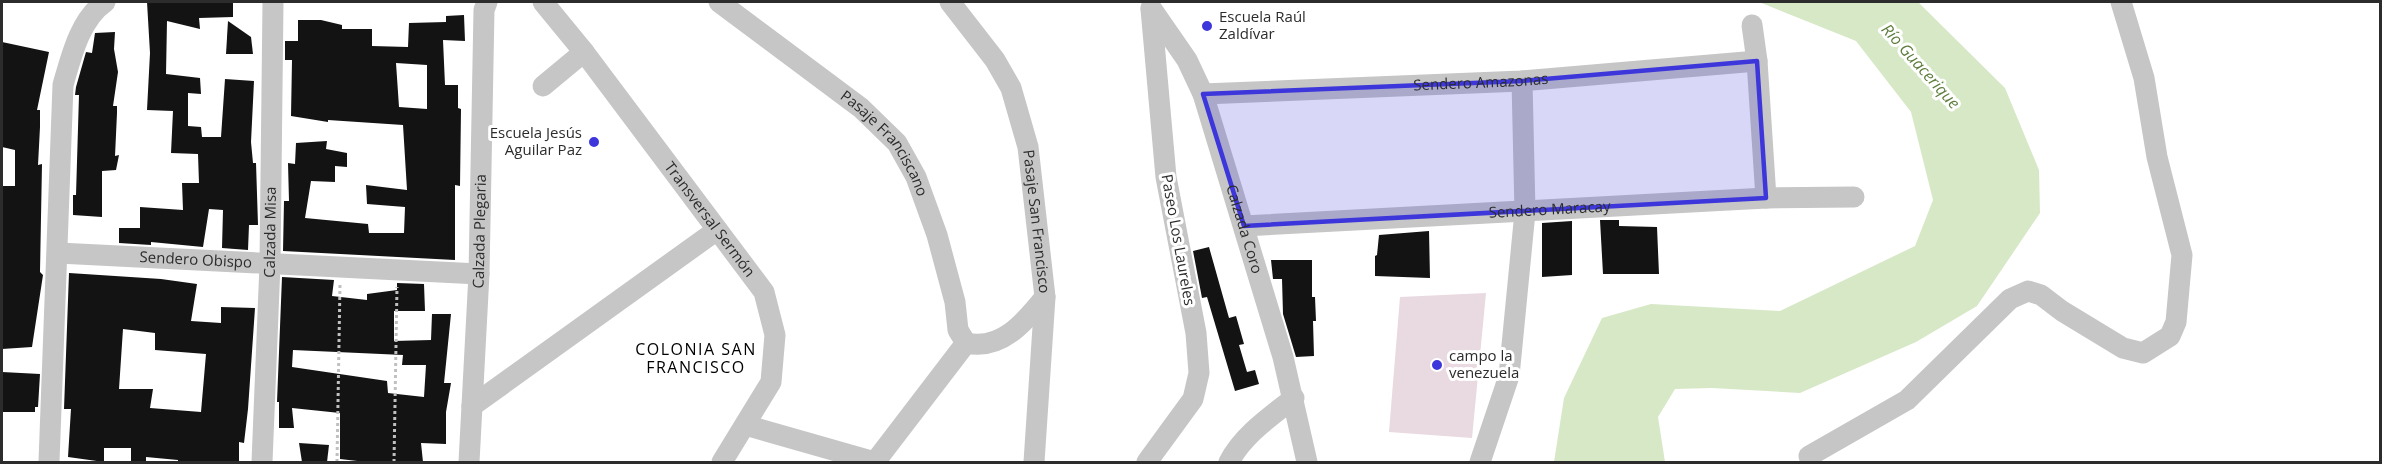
<svg xmlns="http://www.w3.org/2000/svg" width="2382" height="464" viewBox="0 0 2382 464" font-family="'Open Sans',sans-serif">
<rect width="100%" height="100%" fill="#fff"/>
<!-- green -->
<path fill="#e9d9e0" d="M1486,293L1472,438L1389,432L1400,297Z"/>
<!-- water -->
<path fill="#d7e8c6" d="M1759,2H1918L2005,88L2039,170L2040,213L1977,306L1916,342L1800,393L1712,388L1675,389L1658,417L1665,462H1554L1564,398L1602,318L1651,304L1780,311L1915,246L1933,200L1911,112L1856,41Z"/>
<!-- building -->
<g fill="#131313" fill-rule="evenodd">
<path d="M147,2H233V17L199,18L200,29L167,21L166,74L200,78L201,94L188,93V126L201,127L202,137H221L225,79L254,81L251,142L253,163H256L258,225H249L248,250L222,248L223,210L209,209L203,247L151,242V245L119,243V228H140V207L183,210L182,183H199L198,154L171,153L173,111L147,110L150,53Z"/>
<path d="M464,15L465,41L443,40L445,85H458V108L461,109L460,186L455,185V260L283,251L284,201H289L288,163L295,164L296,143L327,141L326,149L347,153V167L335,166V182L311,181L305,218L368,224L369,233H404L405,207L367,204L366,185L407,190L403,125L328,120V122L291,116L292,60H285V41H298V20H321L342,25V29H372V46L408,47L409,23L446,22V16ZM396,63L427,65V109L399,107Z"/>
<path d="M228,21L251,37L253,54H226Z"/>
<path d="M115,32L114,49L118,72L113,106H117V113L115,156L119,155L116,170L102,171V217L73,215V195H76L79,95H75L76,87L86,52L92,53L95,33Z"/>
<path d="M2,42L49,52L37,110H40V127L38,165L42,164L40,272L43,275L32,347L2,349V186H15V150L2,147Z"/>
<path d="M1600,220H1619V226L1657,227L1659,274H1603Z"/>
<path d="M1572,221V275L1542,277V223Z"/>
<path d="M1429,231L1430,278L1375,276V256L1377,255L1379,235Z"/>
<path d="M1209,247L1229,318L1236,316L1244,344L1239,345L1247,372L1255,370L1259,384L1235,391L1207,297L1202,298L1193,251Z"/>
<path d="M1271,260H1312V297H1315L1316,321H1313L1314,356L1296,357L1283,314L1282,279H1273Z"/>
<path d="M69,273L161,279L197,284L191,321L221,323V307L255,308L248,409L244,443L239,442V462H178V460L146,457V462H131V448H104V462L68,457L71,409H64ZM123,329L155,333V350L206,354L201,412L150,408L153,389H119Z"/>
<path d="M282,277L334,280L332,296L367,300V294L397,290V283L424,284L425,311H394V341L431,340L432,314H451L444,383H451L446,412V444L421,443L423,462H366L340,459V413L292,408L294,428H279V402H277ZM293,350L403,355L402,365H426L424,397L388,393L387,381L292,367Z"/>
<path d="M2,372L40,374L38,407H35V412H2Z"/>
<path d="M299,443L329,445L327,462H302Z"/>
</g>
<g fill="none" stroke-linecap="round" stroke-linejoin="round">
<!-- path -->
<g stroke="#c0c0c0" stroke-width="3" stroke-dasharray="3 3" stroke-linecap="butt">
<path d="M337,462L340,284"/>
<path d="M394,462L397,287"/>
</g>
<!-- minor -->
<g stroke="#c6c6c6" stroke-width="21">
<path id="s1" d="M543,2L584,52L764,292L775,335L771,382L722,462"/>
<path id="s2" d="M719,2L861,108L897,143L916,177L937,235L955,302L958,330L966,343"/>
<path id="s3" d="M950,2L995,60L1011,88L1028,147L1045,297L1034,462"/>
<path id="s4" d="M1151,8L1187,60L1203,94L1283,357L1307,462"/>
<path d="M1752,25L1757,61L1766,198"/>
<path d="M543,86L584,52"/>
<path id="s5" d="M1203,94L1522,81L1757,61"/>
<path id="s6" d="M1244,226L1766,198L1854,197"/>
<path id="s7" d="M58,253L479,274"/>
<path d="M966,343C1001,351 1025,322 1045,297"/>
<path d="M472,406L717,230"/>
<path d="M745,425L875,462"/>
<path d="M1809,456L1907,400L2010,299L2028,291L2041,295L2062,311L2123,348L2143,353L2170,336L2176,322L2182,255L2157,157L2144,78L2121,2"/>
<path d="M49,462L63,85C71,57 80,19 105,2"/>
<path id="s8" d="M262,462L270,264L273,2"/>
<path id="s9" d="M469,462L479,274L484,10L487,2"/>
<path d="M875,462L966,343"/>
<path d="M1147,462L1193,399L1199,373L1196,333L1166,177L1151,9"/>
<path d="M1229,462C1243,435 1270,417 1294,398"/>
<path d="M1480,462L1509,376L1525,212L1522,81"/>
</g>
</g>
<!-- marked area -->
<path fill="#3d36da" fill-opacity="0.2" stroke="#3d36da" stroke-width="4.5" stroke-linejoin="round" d="M1757,61L1766,198L1244,226L1203,94L1522,81Z"/>
<!-- markers -->
<g fill="#3d36da" stroke="#fff" stroke-width="2">
<circle cx="1207" cy="26" r="6"/>
<circle cx="594" cy="142" r="6"/>
<circle cx="1437" cy="365" r="6"/>
</g>
<g text-anchor="middle" stroke-width="6" stroke-linejoin="round" paint-order="stroke">
<!-- poi labels -->
<g font-size="15" fill="#2c2c2c" stroke="#fff" text-anchor="start">
<text x="1219" y="22">Escuela Raúl<tspan x="1219" dy="17">Zaldívar</tspan></text>
<text x="582" y="138" text-anchor="end">Escuela Jesús<tspan x="582" dy="17">Aguilar Paz</tspan></text>
<text x="1449" y="361">campo la<tspan x="1449" dy="17">venezuela</tspan></text>
</g>
<!-- street labels -->
<g font-size="15" fill="#2c2c2c" stroke="#fff">
<text dy="5" stroke="none"><textPath href="#s5" startOffset="278">Sendero Amazonas</textPath></text>
<text dy="5" stroke="none"><textPath href="#s2" startOffset="220">Pasaje Franciscano</textPath></text>
<text dy="5" stroke="none"><textPath href="#s6" startOffset="306">Sendero Maracay</textPath></text>
<text dy="5" stroke="none"><textPath href="#s1" startOffset="274">Transversal Sermón</textPath></text>
<text dy="5" stroke="none"><textPath href="#s3" startOffset="242">Pasaje San Francisco</textPath></text>
<text dy="5" stroke="none"><textPath href="#s4" startOffset="242">Calzada Coro</textPath></text>
<text dy="5" stroke="none"><textPath href="#s8" startOffset="230">Calzada Misa</textPath></text>
<text dy="5" stroke="none"><textPath href="#s9" startOffset="231">Calzada Plegaria</textPath></text>
<text transform="translate(1178 240) rotate(80)" y="5">Paseo Los Laureles</text>
<text dy="5" stroke="none"><textPath href="#s7" startOffset="138">Sendero Obispo</textPath></text>
</g>
<!-- water labels -->
<g font-size="16" font-style="italic" fill="#5b7c3a" stroke="#fff">
<text transform="translate(1921 66) rotate(48)" y="6">Río Guacerique</text>
</g>
<!-- neighbourhood labels -->
<g font-size="16" letter-spacing="1.5" fill="#000" stroke="#fff">
<text x="696" y="355">COLONIA SAN<tspan x="696" dy="18">FRANCISCO</tspan></text>
</g>
</g>
<!-- border -->
<rect width="2382" height="464" fill="none" stroke="#2c2c2c" stroke-width="6"/>
</svg>
